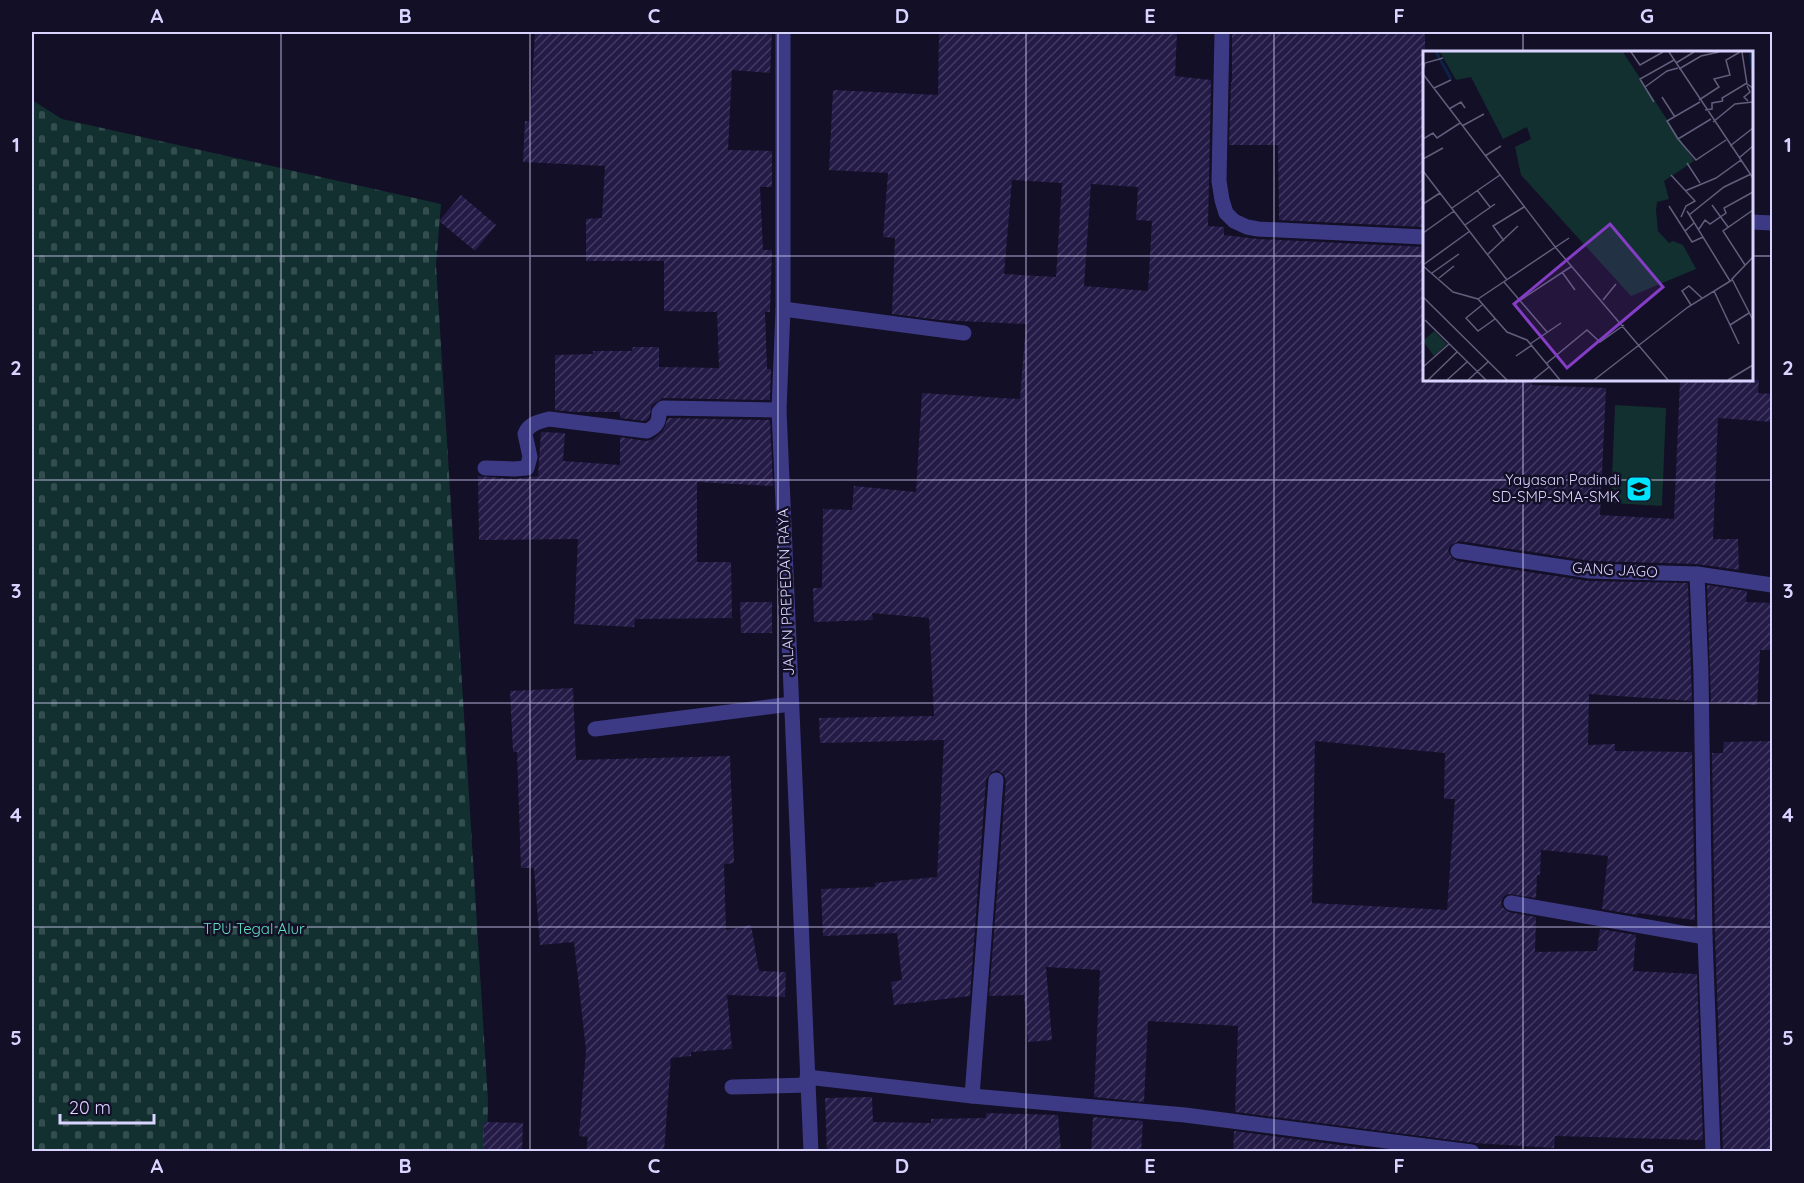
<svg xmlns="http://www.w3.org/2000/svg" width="1804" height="1183" viewBox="0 0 1804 1183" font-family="Quicksand,sans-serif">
<defs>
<pattern id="cemetery-stones" width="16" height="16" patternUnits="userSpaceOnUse" patternTransform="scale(1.5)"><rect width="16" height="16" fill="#12302f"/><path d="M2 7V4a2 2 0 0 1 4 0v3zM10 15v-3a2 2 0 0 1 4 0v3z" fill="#344d4e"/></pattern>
<pattern id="building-hatch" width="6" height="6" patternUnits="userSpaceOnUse" patternTransform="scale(1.5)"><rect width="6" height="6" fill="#241b47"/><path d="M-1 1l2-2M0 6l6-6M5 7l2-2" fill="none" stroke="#433b63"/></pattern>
</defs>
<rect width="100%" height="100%" fill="#130f26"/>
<!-- grass -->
<path fill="#12302f" d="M1615,405L1666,408L1662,506L1611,503Z"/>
<!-- cemetery -->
<path fill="url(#cemetery-stones)" d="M32,100L62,119L441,204L436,265L488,1101L487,1151H32Z"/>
<!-- building -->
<g fill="url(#building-hatch)" fill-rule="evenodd">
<path d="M535,32H772L770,73L732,70L728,150L772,151V187H760L763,250H772L770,312H765L767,369H771L770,400L663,398L652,405L649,418L645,421L620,418V412H574L555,410V355L593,354V351H632L633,347H659V367L719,368L717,312L664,311V261H586V219L602,218L605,166L523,162L525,121L530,122Z"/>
<path d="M939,32H1177L1175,76L1211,80L1208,226L1224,227V235L1258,239L1425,247V380H1532V385L1606,388L1600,515L1674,519L1680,380H1759L1758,393L1773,394V422L1718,418L1713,539H1738L1739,570L1697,564L1591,561L1459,541L1451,545L1448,550L1452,558L1457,561L1589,581L1688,583L1692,701L1589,694L1588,745L1615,744V751L1692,752L1695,920L1637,913V915L1602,909L1608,856L1541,850L1540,875H1537L1536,898L1508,894L1504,896L1501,902L1502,907L1509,912L1536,917L1535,952L1597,951L1600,929L1636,935L1633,971L1697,974L1703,1140L1555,1136L1554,1148L1475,1143L1235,1112L1238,1026L1148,1021L1144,1102L1094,1097L1100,970L1046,967L1052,1040L1028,1042L1024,995L989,996L1006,781L1004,775L997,770L991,772L986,779L970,996L894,1005L891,982L902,980L897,933L823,936L821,889L875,887V883L937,877L944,740L820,743L819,718L934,716L929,618L872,613L873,620L814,622L813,588H822L823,509L852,510L854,486L916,492L922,393L1020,399L1026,324L940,320L892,314L895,238L883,237L888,173L829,170L833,90L938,95ZM1012,180L1062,183L1056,277L1004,274ZM1091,184L1138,187L1136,220L1152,221L1148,291L1084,286ZM1315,741L1445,753L1444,799H1455L1447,910L1312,903Z"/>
<path d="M1232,32H1425V227L1279,220L1278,145H1229L1231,82H1232Z"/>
<path d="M461,195L496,225L475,251L439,221Z"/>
<path d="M668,418L770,420L773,486L697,482V562H731L732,618L635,619L634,627L574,624L578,539L479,540L478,476L514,479L538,476L541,432L565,433L563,461L620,465V437L646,441L652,440L663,431Z"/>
<path d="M1707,585L1747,591L1746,602L1773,603V650H1760L1757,705L1711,702Z"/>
<path d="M740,602H772V633H741Z"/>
<path d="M573,688L576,760L730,756L734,863L724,864L726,930L751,925L759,971L786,972L785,997L727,995L732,1049L691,1052V1056L671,1058L664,1152H586L588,1137L579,1136L586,1050L574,942L540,945L534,868H521L517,752H513L510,691Z"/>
<path d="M1773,741V1152H1723L1715,937L1712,753H1723L1724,742Z"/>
<path d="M872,1097L873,1122L931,1123V1119L986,1118V1113L1058,1115L1061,1152H827L825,1098Z"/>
<path d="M1093,1117L1143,1121L1141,1152H1091Z"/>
<path d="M484,1122L523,1123L522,1152H483Z"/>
<path d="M1234,1131L1392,1152H1233Z"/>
</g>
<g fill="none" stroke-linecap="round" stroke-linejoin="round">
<!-- minor -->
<g stroke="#3d3a85" stroke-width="15">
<path d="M783,32V309L779,410L811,1152"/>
<path d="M1222,32L1219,181L1222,200L1226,213L1234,221L1247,227L1258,229L1424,237"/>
<path d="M1752,222L1772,223"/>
<path d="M783,309L964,333"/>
<path d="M485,468L514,469L527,468L530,457L525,434C528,424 540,421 549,419L647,431C657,426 659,422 659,412L663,408L779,410"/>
<path d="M1458,551L1590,571L1697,574L1772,585"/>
<path d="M1697,574L1701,674L1705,937L1713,1152"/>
<path d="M595,729L791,704"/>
<path d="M1511,903L1705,937"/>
<path d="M807,1077L972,1096L1185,1115L1472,1152"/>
<path d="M732,1087L808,1085"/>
<path d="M972,1096L996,780"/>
</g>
</g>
<!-- grid -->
<path fill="none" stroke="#d9d4ff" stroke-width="1.5" stroke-opacity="0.55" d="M281,32V1152M530,32V1152M778,32V1152M1026,32V1152M1274,32V1152M1523,32V52M32,256H1424M1752,256H1772M1523,380V1152M32,480H1772M32,703H1772M32,927H1772"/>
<!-- icons -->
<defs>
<g id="school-square" transform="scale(1.35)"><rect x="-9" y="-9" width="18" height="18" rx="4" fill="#00e5ff" stroke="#130f26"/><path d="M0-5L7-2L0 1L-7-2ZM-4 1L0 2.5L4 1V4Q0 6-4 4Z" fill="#111"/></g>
</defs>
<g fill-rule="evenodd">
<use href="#school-square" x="1639" y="489"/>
</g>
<g text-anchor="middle" stroke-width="5" stroke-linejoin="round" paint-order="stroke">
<!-- poi labels -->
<g font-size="15" fill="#d9d4ff" stroke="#130f26" text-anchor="end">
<text x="1620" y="485">Yayasan Padindi<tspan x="1620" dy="17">SD-SMP-SMA-SMK</tspan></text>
</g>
<!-- street labels -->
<g font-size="15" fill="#d9d4ff" stroke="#130f26">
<text transform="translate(1615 570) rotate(3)" y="5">GANG JAGO</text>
<text transform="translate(786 592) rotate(-92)" y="5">JALAN PREPEDAN RAYA</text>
</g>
<!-- park labels -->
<g font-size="15" fill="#5fe0c0" stroke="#130f26">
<text x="254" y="934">TPU Tegal Alur</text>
</g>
</g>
<!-- overview -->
<g transform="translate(1423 51)">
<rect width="330" height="330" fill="#130f26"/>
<path d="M17,1H200L271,110L241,130L246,148L234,151L233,159L235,180L246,192L250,190L260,194L273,218L208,245L98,124L92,96L108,88L104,76L80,88L48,26L33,29Z" fill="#12302f"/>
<path d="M11,280L24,293L11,305L0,290Z" fill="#12302f"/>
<path fill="none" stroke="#0c2248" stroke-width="3" d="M13,1L28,28M327,1L330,24"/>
<path fill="none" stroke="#625e7d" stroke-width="1.5" d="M208,1L217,14L240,1M246,1L330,127M319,1L324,33L330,37M253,12L271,1M256,18L278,5L296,1M0,19L2,12L20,7M0,23L133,197L245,329M324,35L327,41L321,46L325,50M222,36L244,20L255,17M11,37L28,29M239,46L252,66M276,49L296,36L291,28L307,24L303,9L317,1M300,50L299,47L324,32M231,51L217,28L251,9M26,58L38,51L42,57M282,59L289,58V52L300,50M288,68L255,88L273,109L303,89M290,71L312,53L330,51M39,75L61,63M0,88L10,82L14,87L37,72M255,88L244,70L277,51M307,95L330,77M62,105L78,95M316,107L330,95M0,108L20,97M264,112L277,132M0,120L84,229M248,124L272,150L263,155L258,166M54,139L67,156M262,140L293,127L318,109M0,153L17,142M289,154L305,176M246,155L262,180L271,172M29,157L77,124M264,160L307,230M266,164L301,136L328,123M42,174L72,153M276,178L282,169L287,173L303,162L301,157L330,141M262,180L269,191L280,186M0,182L31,160M81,190L70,175L101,156M65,203L95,175M330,206L309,228L330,269M0,214L47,180M322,214L300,180L330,159M0,215L30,241L55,248L84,281L104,289L137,329M139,221L152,239M9,222L36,203M16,227L31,215M81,231L124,281M291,240L316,293M0,246L84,329M55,248L146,187M180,249L193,233M96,250L149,215M59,254L43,267L55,280L72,268M268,254L259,240L266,235L279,247M2,269L63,329M307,274L326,262M107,293L138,272M93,305L109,294M124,312L164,279L177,291L201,274M0,316L26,293M5,329L34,301M24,329L44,311M45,329L66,310M110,329L126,316M171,329L265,256L309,229M305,329L330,314"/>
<path fill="#843dc5" fill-opacity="0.15" stroke="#843dc5" stroke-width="3" d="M187,173L240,236L144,317L91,253Z"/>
<rect width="330" height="330" fill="none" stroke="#d9d4ff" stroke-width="3"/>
</g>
<!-- border -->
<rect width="1804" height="1183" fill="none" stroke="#130f26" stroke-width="66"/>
<!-- scale -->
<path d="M60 1114v9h94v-9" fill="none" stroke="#d9d4ff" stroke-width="3"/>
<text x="69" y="1114" font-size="18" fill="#d9d4ff" stroke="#130f26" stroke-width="4.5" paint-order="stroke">20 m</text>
<rect x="33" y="33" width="1738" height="1117" fill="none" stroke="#d9d4ff" stroke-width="2"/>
<g font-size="20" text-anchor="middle" font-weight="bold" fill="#d9d4ff">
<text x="157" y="23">A</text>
<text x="405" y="23">B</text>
<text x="654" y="23">C</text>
<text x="902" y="23">D</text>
<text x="1150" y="23">E</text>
<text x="1399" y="23">F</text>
<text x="1647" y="23">G</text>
<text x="16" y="152">1</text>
<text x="1788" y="152">1</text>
<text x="16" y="375">2</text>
<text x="1788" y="375">2</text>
<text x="16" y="598">3</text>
<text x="1788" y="598">3</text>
<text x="16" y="822">4</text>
<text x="1788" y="822">4</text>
<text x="16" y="1045">5</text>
<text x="1788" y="1045">5</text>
<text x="157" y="1173">A</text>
<text x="405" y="1173">B</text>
<text x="654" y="1173">C</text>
<text x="902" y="1173">D</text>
<text x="1150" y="1173">E</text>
<text x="1399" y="1173">F</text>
<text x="1647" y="1173">G</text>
</g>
</svg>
